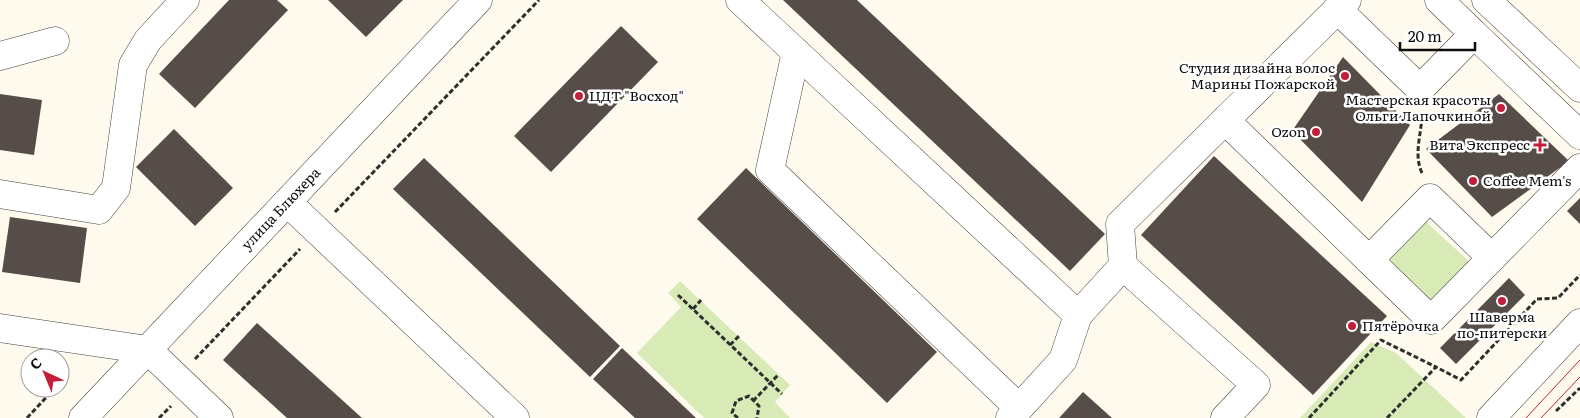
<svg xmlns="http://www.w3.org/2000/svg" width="1580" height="418" viewBox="0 0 1580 418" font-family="Literata,serif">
<rect width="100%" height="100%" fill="#fffaee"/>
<!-- green -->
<g fill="#d8ebb6">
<path d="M1425,221L1472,264L1433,307L1386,263Z"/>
<path d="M680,281L790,385L775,402L790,418H704L637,353L681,307L668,293Z"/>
<path d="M1371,342L1396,353L1466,418H1300Z"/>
</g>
<!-- building -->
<g fill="#564d49">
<path d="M229,0H277L288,10L195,108L159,74Z"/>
<path d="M328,0H403L366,37Z"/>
<path d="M783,0H857L1105,234L1070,271Z"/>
<path d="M621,26L658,62L551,172L514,136Z"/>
<path d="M1343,57L1410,125L1362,202L1292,131Z"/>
<path d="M0,94L42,100L34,155L0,150Z"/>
<path d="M1499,94L1569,161L1492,217L1426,149Z"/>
<path d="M174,129L233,188L195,226L136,167Z"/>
<path d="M1214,156L1387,316L1313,395L1141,235Z"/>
<path d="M424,158L620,346L590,377L393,189Z"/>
<path d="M746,168L937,352L887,403L697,219Z"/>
<path d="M1580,198V224L1567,211Z"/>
<path d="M10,217L87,228L80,283L2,272Z"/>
<path d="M1509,278L1525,295L1456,364L1440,348Z"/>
<path d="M257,323L362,418H287L223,360Z"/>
<path d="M622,348L696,418H635L593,379Z"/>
<path d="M1083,392L1112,418H1059Z"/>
</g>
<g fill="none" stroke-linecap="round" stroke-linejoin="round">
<!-- minor casing -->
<g stroke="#404040" stroke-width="29">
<g id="minor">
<path d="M740,0L1078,315L1123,266L1256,385L1225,418"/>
<path d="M1486,0L1580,88"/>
<path d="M1337,9L1420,89L1474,34L1439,0"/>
<path d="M1474,34L1580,135"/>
<path d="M796,52L770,170L1019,408"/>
<path d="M0,56L55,41"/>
<path d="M1225,120L1369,260"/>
<path d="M0,194L99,210L116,188L133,65L148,40L185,0"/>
<path d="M287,202L515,418"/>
<path d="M1492,258L1430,198L1369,260L1431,320L1580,168"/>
<path d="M1123,266L1120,224L1347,0"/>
<path d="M0,328L148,350L219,418"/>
<path id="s1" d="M83,418L478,0"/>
<path d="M1010,418L1063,360L1078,315"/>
<path d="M1491,418L1580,323"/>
</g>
</g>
<!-- path -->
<g stroke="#2f2f2f" stroke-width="3" stroke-dasharray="5 2.5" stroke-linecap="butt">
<path d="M1422,173C1413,154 1422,133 1422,113"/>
<path d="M335,212L539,0"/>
<path d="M678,295L782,394"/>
<path d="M693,309L701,300"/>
<path d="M730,345L739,336"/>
<path d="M195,359L300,249"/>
<path d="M60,383L68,375"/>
<path d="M753,401L779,374"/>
<path d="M1556,411L1580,388"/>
<path d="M27,418L55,388"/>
<path d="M159,418L171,406"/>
<path d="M738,418L732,413L736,401L749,396L759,406L757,418"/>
<path d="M1309,418L1381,340L1436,367"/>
<path d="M1387,418L1436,367L1461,380L1537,299L1558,298L1580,275"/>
</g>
<!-- minor -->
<use href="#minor" stroke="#fff" stroke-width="28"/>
<!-- tram -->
<g stroke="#c31f3b" stroke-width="1">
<path d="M1526,418L1580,360"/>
<path d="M1541,418L1580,377"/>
</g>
</g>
<!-- markers -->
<g fill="#c31f3b" stroke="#fff" stroke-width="2">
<circle cx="1345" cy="76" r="5"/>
<circle cx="579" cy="96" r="5"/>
<circle cx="1501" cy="108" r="5"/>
<circle cx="1316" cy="132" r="5"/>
<path d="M1537.5 137.5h5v5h5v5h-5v5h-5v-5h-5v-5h5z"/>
<circle cx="1473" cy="181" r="5"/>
<circle cx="1502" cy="301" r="5"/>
<circle cx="1352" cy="326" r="5"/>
</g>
<g text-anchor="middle" stroke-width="5" stroke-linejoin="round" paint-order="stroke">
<!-- poi labels -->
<g font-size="14" fill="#0d0d0d" stroke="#fff" text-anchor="end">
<text x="1335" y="73">Студия дизайна волос<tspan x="1335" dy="16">Марины Пожарской</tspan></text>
<text x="589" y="101" text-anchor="start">ЦДТ "Восход"</text>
<text x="1491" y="105">Мастерская красоты<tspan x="1491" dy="16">Ольги Лапочкиной</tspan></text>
<text x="1306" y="137">Ozon</text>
<text x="1530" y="150">Вита Экспресс</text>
<text x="1483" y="186" text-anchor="start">Coffee Mem's</text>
<text x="1502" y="322" text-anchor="middle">Шаверма<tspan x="1502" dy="16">по-питерски</tspan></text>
<text x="1362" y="331" text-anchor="start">Пятёрочка</text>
</g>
<!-- street labels -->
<g font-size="14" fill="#0d0d0d" stroke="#fff">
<text dy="5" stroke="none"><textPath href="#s1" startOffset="288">улица Блюхера</textPath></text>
</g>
</g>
<!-- north arrow -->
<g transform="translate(45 373) rotate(316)"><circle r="24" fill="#ffffff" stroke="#9e9e9e"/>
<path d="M0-4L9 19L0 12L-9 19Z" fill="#c31f3b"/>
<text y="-8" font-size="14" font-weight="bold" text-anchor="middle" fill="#0d0d0d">С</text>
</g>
<!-- scale -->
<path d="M1400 42v8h75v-8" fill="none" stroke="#0d0d0d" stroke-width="2.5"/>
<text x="1408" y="42" font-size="15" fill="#0d0d0d" stroke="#ffffff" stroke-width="4" paint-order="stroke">20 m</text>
</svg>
